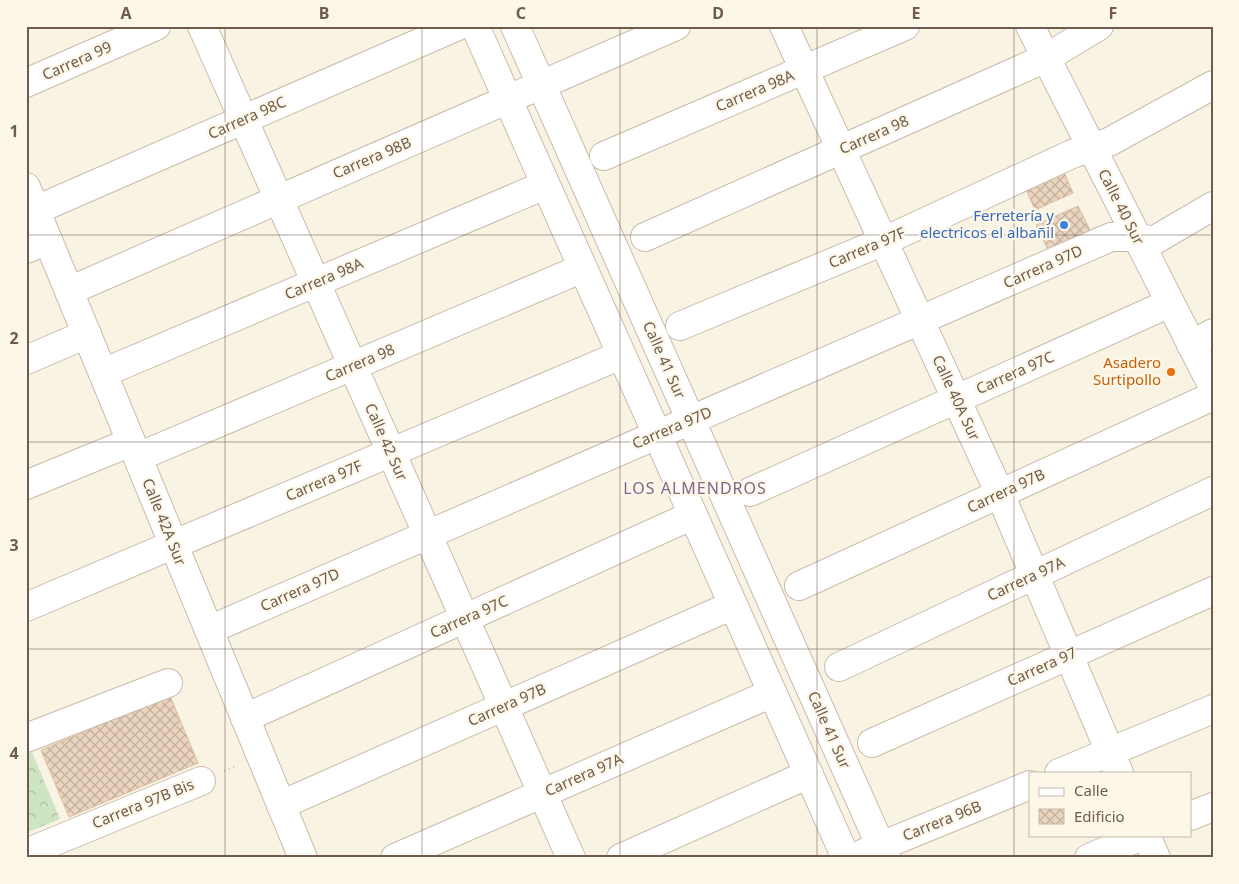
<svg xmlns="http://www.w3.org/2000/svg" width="1239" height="884" viewBox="0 0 1239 884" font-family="'Noto Sans',sans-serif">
<defs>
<pattern id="forest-crowns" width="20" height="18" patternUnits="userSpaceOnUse" patternTransform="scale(1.25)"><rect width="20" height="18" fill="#cee5c4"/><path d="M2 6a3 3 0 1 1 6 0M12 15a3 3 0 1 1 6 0" fill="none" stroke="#abbda1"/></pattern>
<pattern id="building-cross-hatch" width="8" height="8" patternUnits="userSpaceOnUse" patternTransform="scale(1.25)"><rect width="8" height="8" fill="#ecd5be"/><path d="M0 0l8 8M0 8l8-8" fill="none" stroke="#c3b09d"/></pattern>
</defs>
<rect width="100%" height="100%" fill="#f9f3e4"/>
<!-- forest -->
<path fill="url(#forest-crowns)" d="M32,752L60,819L26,833V754Z"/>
<!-- building -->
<g fill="url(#building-cross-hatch)" stroke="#dcbda1">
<path d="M1063,170L1073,193L1035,210L1025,187Z"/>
<path d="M1078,206L1091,232L1049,252L1036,225Z"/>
<path d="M170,696L198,763L69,817L41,750Z"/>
</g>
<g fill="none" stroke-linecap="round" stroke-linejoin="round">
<!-- street casing -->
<g stroke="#c9bbac" stroke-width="30">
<g id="street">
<path d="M202,26L571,858"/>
<path d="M475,26L846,858"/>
<path d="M515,26L886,858"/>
<path d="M784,26L1000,494L1119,773"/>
<path d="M1030,26L1213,387"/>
<path d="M26,83L156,26"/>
<path d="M604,156L905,26"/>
<path d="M26,187L303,858"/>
<path d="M36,210L458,26"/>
<path d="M645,237L1046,58L1099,26"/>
<path d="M26,249L48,240"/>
<path d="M69,291L676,26"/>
<path d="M680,326L884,241L1072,154L1109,142L1213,85"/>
<path d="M1191,345L1213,333"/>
<path d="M26,360L87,334"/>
<path d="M103,373L545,185"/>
<path d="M138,457L583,268"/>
<path d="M26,485L131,442"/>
<path d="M750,492L1170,303"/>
<path d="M799,586L1213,396"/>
<path d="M26,607L621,355"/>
<path d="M209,630L1111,237H1136L1153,241L1213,206"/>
<path d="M839,667L1213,491"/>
<path d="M245,718L693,515"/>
<path d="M26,738L168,683"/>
<path d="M872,743L1213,591"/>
<path d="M1059,773L1213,709"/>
<path d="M281,805L733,605"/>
<path d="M1190,816L1213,807"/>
<path d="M1146,835L1156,858"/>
<path d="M26,853L201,781"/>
<path d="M864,853L1030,785"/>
<path d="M395,858L772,693"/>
<path d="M621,858L809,774"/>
<path d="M1089,858L1144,835"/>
</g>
</g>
<!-- path -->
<path stroke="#d0b8a2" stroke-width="3" stroke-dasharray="1 4" stroke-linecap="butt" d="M224,771L237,766"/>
<!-- street -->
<use href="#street" stroke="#fff" stroke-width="28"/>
</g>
<!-- grid -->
<path fill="none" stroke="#6f5c4c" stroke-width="1" stroke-opacity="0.55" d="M225,26V858M422,26V858M620,26V858M817,26V858M1014,26V858M26,235H1213M26,442H1213M26,649H1213"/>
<!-- markers -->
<circle fill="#3f7fe0" stroke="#fdf7e9" stroke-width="2" cx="1064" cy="225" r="5"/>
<circle fill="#e8710a" stroke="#fdf7e9" stroke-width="2" cx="1171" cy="372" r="5"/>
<g text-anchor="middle" stroke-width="4.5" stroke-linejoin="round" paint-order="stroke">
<!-- street labels -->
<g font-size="15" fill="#6f5c4c" stroke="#fdf7e9">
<text transform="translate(77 61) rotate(-24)" y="5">Carrera 99</text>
<text transform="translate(755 91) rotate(-23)" y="5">Carrera 98A</text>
<text transform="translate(247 118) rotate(-24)" y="5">Carrera 98C</text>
<text transform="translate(874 135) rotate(-24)" y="5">Carrera 98</text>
<text transform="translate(372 158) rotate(-23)" y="5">Carrera 98B</text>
<text transform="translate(1121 207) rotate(63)" y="5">Calle 40 Sur</text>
<text transform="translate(867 248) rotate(-23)" y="5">Carrera 97F</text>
<text transform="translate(1043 267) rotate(-24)" y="5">Carrera 97D</text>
<text transform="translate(324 279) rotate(-23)" y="5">Carrera 98A</text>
<text transform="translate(664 360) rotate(66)" y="5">Calle 41 Sur</text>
<text transform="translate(360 363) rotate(-23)" y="5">Carrera 98</text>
<text transform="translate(1015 373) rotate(-24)" y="5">Carrera 97C</text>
<text transform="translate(956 398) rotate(65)" y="5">Calle 40A Sur</text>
<text transform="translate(672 428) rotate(-23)" y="5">Carrera 97D</text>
<text transform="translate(386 442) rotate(66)" y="5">Calle 42 Sur</text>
<text transform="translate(324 481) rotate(-23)" y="5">Carrera 97F</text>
<text transform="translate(1006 491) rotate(-25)" y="5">Carrera 97B</text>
<text transform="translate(164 522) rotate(68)" y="5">Calle 42A Sur</text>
<text transform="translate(1026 579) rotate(-25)" y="5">Carrera 97A</text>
<text transform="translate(300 590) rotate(-24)" y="5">Carrera 97D</text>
<text transform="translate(469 617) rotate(-24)" y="5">Carrera 97C</text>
<text transform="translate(1042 667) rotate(-24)" y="5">Carrera 97</text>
<text transform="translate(507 705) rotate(-24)" y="5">Carrera 97B</text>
<text transform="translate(829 730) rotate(66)" y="5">Calle 41 Sur</text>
<text transform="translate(584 775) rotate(-24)" y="5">Carrera 97A</text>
<text transform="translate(143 804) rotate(-22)" y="5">Carrera 97B Bis</text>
<text transform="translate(942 821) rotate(-22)" y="5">Carrera 96B</text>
</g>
<!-- shop labels -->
<g font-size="15" fill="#366cbe" stroke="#fdf7e9" text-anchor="end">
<text x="1054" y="221">Ferretería y<tspan x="1054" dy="17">electricos el albañil</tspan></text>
</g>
<!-- food labels -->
<g font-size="15" fill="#c56008" stroke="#fdf7e9" text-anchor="end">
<text x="1161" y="368">Asadero<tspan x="1161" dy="17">Surtipollo</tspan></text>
</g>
<!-- neighbourhood labels -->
<g font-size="16" letter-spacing="1" fill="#82658b" stroke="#fdf7e9">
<text x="695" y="494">LOS ALMENDROS</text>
</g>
</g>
<!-- border -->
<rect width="1239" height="884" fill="none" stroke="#fdf7e9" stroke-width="55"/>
<!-- legend -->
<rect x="1029" y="772" width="162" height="65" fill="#fdf7e9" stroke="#c4b9aa"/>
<rect x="1039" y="788" width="25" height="8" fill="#ffffff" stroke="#c4b9aa"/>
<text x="1074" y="796" font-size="15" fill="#6f5c4c">Calle</text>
<rect x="1039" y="809" width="25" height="15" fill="url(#building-cross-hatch)" stroke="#c4b9aa"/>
<text x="1074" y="822" font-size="15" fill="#6f5c4c">Edificio</text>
<rect x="28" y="28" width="1184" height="828" fill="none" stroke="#6f5c4c" stroke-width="2"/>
<g font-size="16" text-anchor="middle" font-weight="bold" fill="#6f5c4c">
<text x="126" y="19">A</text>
<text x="324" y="19">B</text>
<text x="521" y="19">C</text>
<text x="718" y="19">D</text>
<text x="916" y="19">E</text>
<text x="1113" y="19">F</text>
<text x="14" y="137">1</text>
<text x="14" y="344">2</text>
<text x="14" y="551">3</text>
<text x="14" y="759">4</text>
</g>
</svg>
